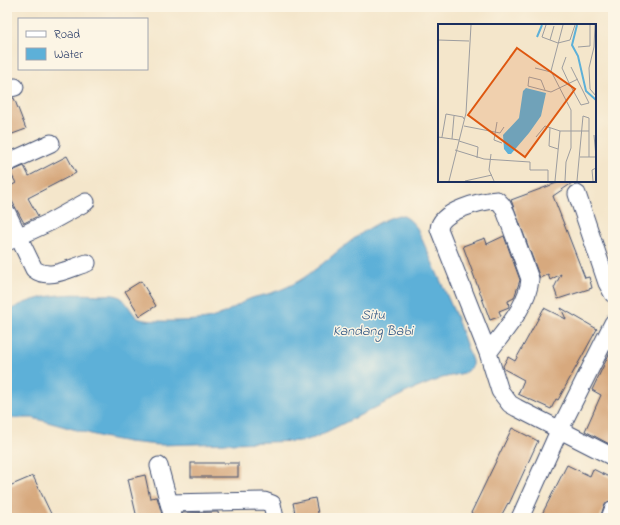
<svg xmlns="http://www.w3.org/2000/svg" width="620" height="525" viewBox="0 0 620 525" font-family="'Indie Flower',sans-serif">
<rect width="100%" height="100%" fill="#fcf5e5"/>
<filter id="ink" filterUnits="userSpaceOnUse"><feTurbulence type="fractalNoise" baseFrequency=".025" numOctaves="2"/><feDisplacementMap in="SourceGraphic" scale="8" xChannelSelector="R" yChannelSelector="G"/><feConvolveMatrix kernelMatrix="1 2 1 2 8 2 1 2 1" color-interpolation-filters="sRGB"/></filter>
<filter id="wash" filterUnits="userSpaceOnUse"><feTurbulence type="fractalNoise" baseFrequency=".012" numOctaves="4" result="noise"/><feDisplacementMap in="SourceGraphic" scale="16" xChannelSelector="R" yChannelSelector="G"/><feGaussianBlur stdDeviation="0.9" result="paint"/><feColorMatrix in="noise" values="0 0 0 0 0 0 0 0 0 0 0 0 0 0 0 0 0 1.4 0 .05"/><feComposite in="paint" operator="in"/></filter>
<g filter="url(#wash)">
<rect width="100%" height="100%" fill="#f4e6cb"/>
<!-- water -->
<path fill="#5db0d8" stroke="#3c709b" d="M399,215C407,216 411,221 417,228L456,316L472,361V367L464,373L442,378L407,392L314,438L302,441L159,445L128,442L102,437L33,418H7V312C35,294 67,293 100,295C105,295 113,294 118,296C127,300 130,312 138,318C145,323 196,321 207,319C222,316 234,307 247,300C255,296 263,296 271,293C285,289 301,281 313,271C340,251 366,224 399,215Z"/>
<g id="blocks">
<!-- building -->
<g fill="#d7a97e">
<path d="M14,98L26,129L7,136V99Z"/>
<path d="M67,156L76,173L28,198L38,216L24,223L7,192V188L16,183L10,172L24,166L29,176Z"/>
<path d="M562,181H575L553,196L585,278L589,277L592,288L558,299L554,288L561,274L550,280L548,274L540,278L511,200Z"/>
<path d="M504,236L520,280L514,298L508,301L509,307L499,311L501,316L490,320L463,246L485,238L487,244Z"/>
<path d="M141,281L156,306L140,316L125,291Z"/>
<path d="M544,308L566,319L561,308L597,329L558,400L556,399L551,409L518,394L524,380L504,369L503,366L508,357L515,361Z"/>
<path d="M613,346V446L585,431L601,395L592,390Z"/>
<path d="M512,428L538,441L509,504L508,503L500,518H481L471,513Z"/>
<rect x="191" y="463" width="47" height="14"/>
<path d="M567,465L590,476L593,469L613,479V500L607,502L604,506L600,518H540Z"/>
<path d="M145,475L150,498L157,497L163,518H137L128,479Z"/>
<path d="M33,476L53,518H7V487Z"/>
<path d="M315,498L319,518H296L293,503Z"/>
<path d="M218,512L219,518H183L182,513Z"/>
</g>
</g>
</g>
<g filter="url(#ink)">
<use href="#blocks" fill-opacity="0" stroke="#3c4a6e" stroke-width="1"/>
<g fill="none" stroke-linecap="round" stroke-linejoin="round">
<!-- minor casing -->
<g stroke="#3c4a6e" stroke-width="19">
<g id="minor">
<path d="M7,89L15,87"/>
<path d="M7,163L51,143"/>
<path d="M577,194L607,283L613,294"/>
<path d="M7,213L34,269C49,281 70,268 87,263"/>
<path d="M7,242L50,222L86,202"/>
<path d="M488,353C503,332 528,306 530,279L506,213L502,205L497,200C481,201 440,211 439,229L488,353L500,391L510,404L517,408L613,457"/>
<path d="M159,466L173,518"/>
<path d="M169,503L264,501L272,504L275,518"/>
<path d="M520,518L559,431L613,323"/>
<path d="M610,518L613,510"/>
</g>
</g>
<!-- minor -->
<use href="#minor" stroke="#fff" stroke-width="17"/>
</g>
</g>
<g text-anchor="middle" stroke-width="3" stroke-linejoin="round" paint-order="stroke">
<!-- water labels -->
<g font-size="14" font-style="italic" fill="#2f5683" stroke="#fcf5e5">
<text x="373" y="319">Situ<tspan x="373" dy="16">Kandang Babi</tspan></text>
</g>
</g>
<!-- overview -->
<g transform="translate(438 24)">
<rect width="158" height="158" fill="#f4e6cb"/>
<path d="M88,64L108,69L103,92L91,109L73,130H70L66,125L65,111L81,94L85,67Z" fill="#5db0d8"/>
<path fill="none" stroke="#5db0d8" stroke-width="2" d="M139,1L134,21L140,32L148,67L158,76M99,13L104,1"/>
<path fill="none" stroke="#9d9d9f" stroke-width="1" d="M108,1L104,13L120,19L132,16L137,1M125,1L113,47L133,86V124L128,138L127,157M157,1L156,23L151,44L152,65L158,72M0,16L31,17M112,16L116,2M140,23L152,22V1M128,33L124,44L131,59L143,81L151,79L133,43M97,44L113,48M107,66L103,56L91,53L90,62L113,68L140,55M59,98L56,116L64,119M26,102L62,109L66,103M112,104L111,122L120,125M156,111L158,133M0,113L21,116M4,113L8,90L25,93L26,95M98,113L107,102L122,107H151M14,115L16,92M21,117L40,123L39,134M17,126L46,135L92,138V146H110V157M53,130L51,146L56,157M142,133H158M11,157L28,89L33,1M27,157L54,151M117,157L122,107M139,157L145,92L151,94V133M155,157L154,146L158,144"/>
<path fill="#de5710" fill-opacity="0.15" stroke="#de5710" stroke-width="2" d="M79,24L137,65L87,133L30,91Z"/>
<rect width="158" height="158" fill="none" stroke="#1b2f5e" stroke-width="2"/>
</g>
<!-- margin -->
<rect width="620" height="525" fill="none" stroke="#fcf5e5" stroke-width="24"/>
<!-- legend -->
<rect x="18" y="18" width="130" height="52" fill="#fcf5e5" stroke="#a2a6af"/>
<rect x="26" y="31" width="20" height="6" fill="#ffffff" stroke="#a2a6af"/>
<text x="54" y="38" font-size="12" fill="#1b2f5e">Road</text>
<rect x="26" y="48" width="20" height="12" fill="#5db0d8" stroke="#a2a6af"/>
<text x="54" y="58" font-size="12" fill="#1b2f5e">Water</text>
</svg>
